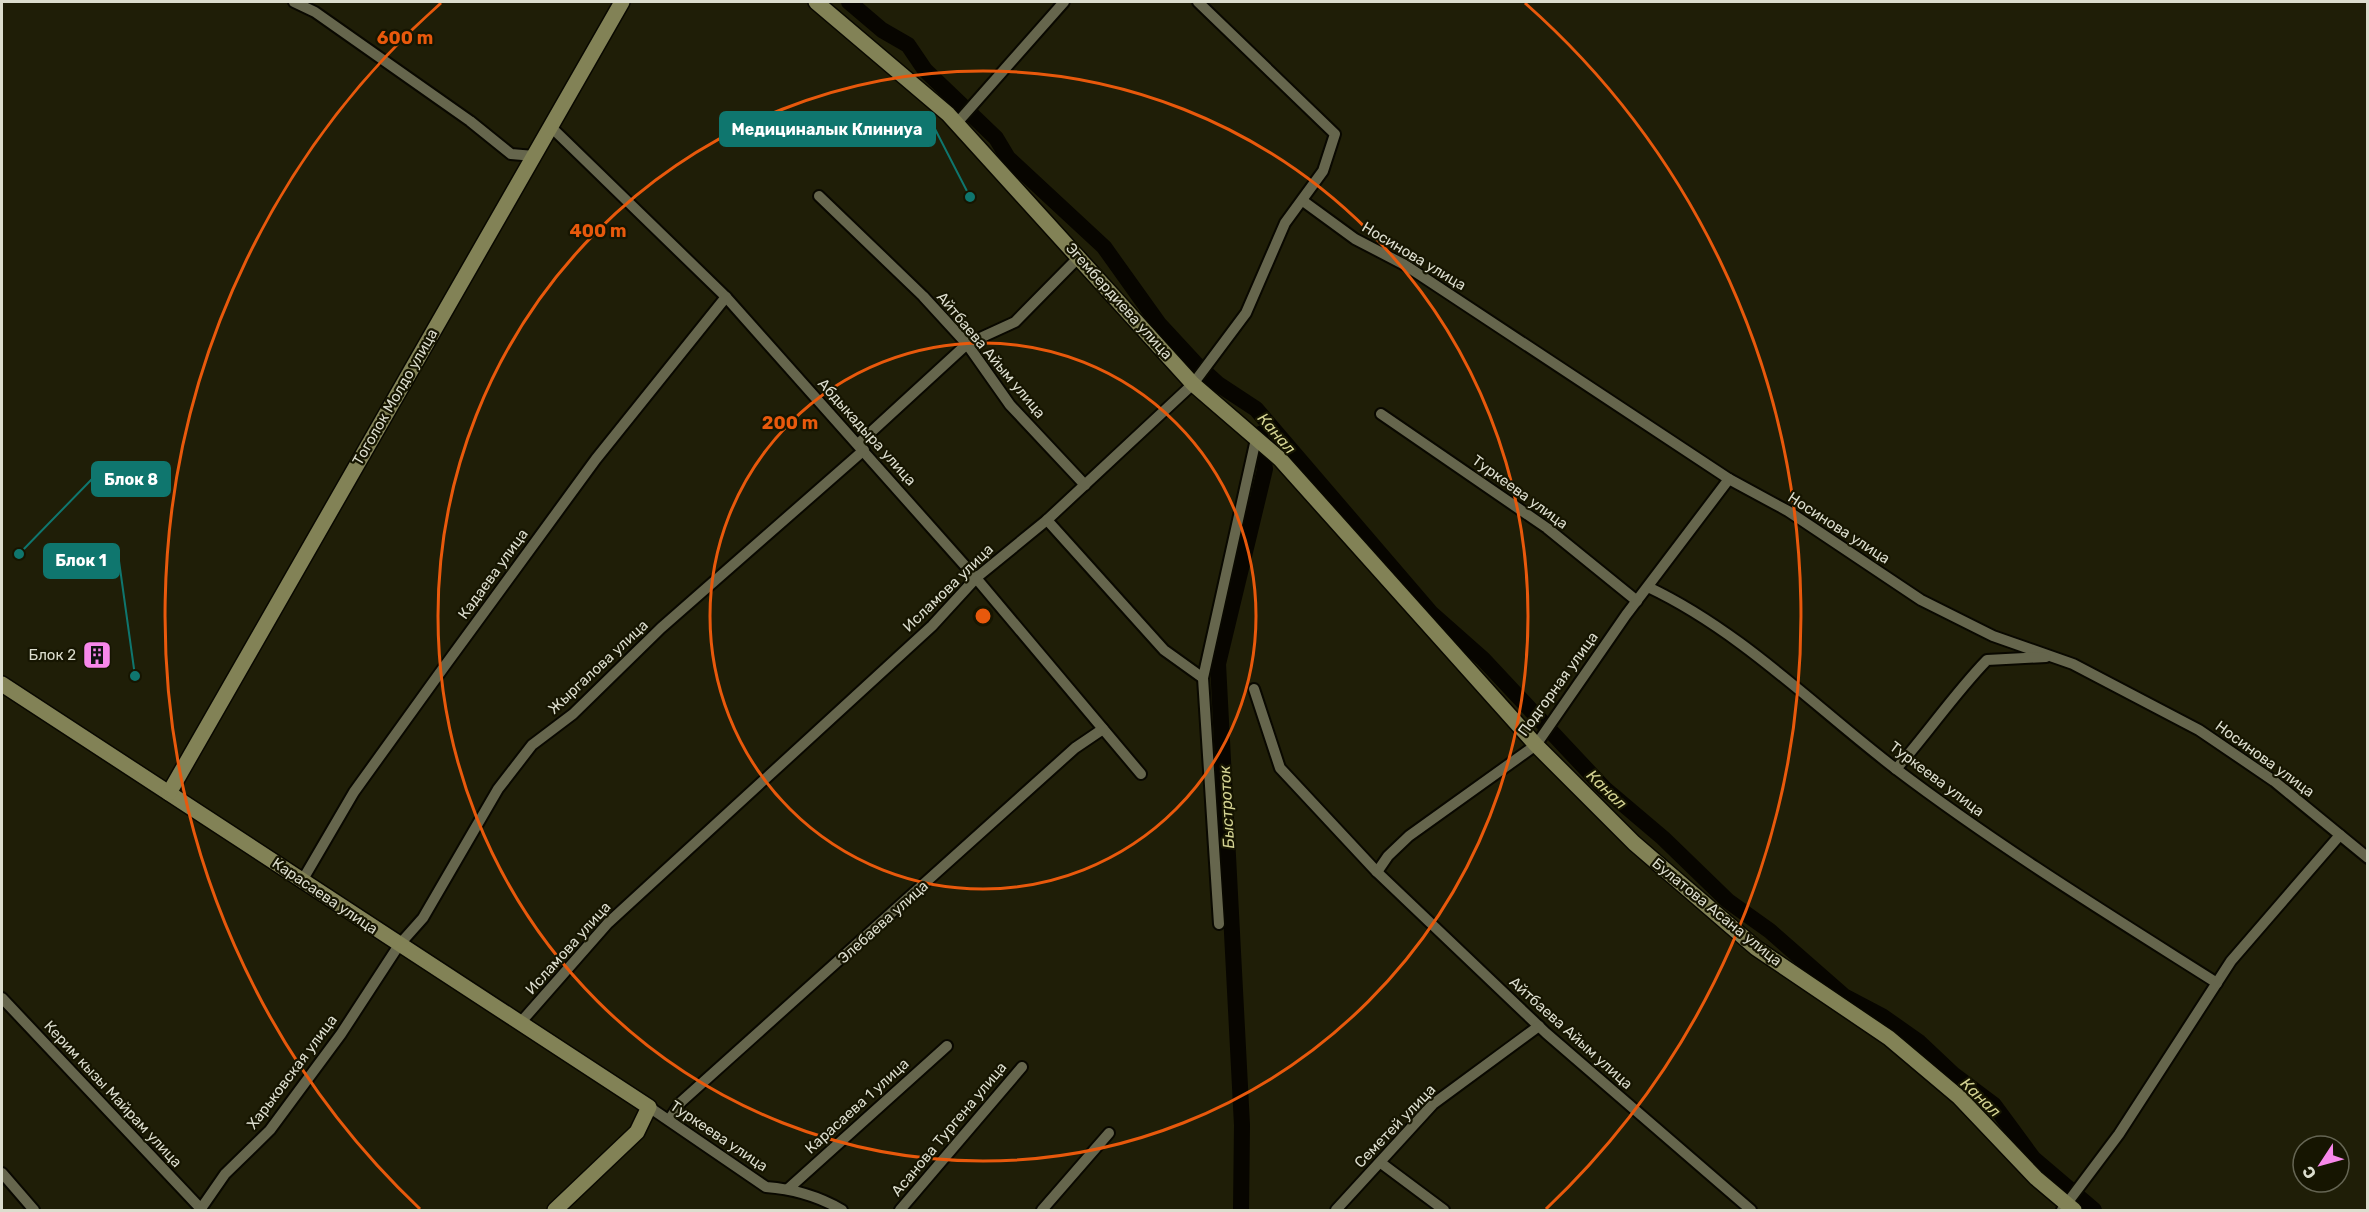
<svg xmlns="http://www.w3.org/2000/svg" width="2369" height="1212" viewBox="0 0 2369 1212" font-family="Rubik,sans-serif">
<rect width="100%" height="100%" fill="#1f1e07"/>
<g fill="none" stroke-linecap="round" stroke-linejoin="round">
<!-- river -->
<g stroke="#070500" stroke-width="16">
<path d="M849,2L882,30L908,45L925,70L996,138L1008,158L1104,247L1159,324L1196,364L1218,384L1256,409L1431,613L1483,659L1604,788L1663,838L1728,901L1770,931L1844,996L1882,1016L1919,1042L1954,1075L1994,1105L2033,1158L2094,1210"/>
<path d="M1241,1210L1242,1125L1218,664L1265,469L1260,434"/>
</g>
<!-- street casing -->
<g stroke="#090800" stroke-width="14">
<g id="street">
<path d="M294,2L315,12L470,121L511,154L534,156"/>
<path d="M957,123L1064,2"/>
<path d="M551,127L726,297L976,578L1141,774"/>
<path d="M819,196L923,296L967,344L1010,405L1085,485"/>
<path d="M1303,201L1355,239L1405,265L1729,479L1788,511L1921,600L1993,636L2073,664L2199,730L2274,781L2368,858"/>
<path d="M1381,414L1547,528L1637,601"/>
<path d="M858,444L967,344L1015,322L1079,257"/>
<path d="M1047,520L1164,650L1203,678"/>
<path d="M1648,587C1741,631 1815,707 1896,769C1999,847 2108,914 2217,983"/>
<path d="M1254,689L1280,768L1377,872L1546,1033L1751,1210"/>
<path d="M1896,769C1928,733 1954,694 1987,660L2046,657"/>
<path d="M1377,872L1388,856L1409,836L1536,745L1626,615L1729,479"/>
<path d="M302,881L354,792L444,667L596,459L726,297"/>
<path d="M1219,924L1203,678L1256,439"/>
<path d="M2,998L202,1210"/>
<path d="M521,1022L608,923L932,626L976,578L1047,520L1193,384L1246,313L1285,223L1323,171L1335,134L1198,2"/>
<path d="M649,1107L766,1187C794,1189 818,1196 842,1210"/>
<path d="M669,1120L681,1102L1075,748L1103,729"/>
<path d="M1381,1163L1444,1210"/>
<path d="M2,1173L34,1210"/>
<path d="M788,1189L947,1046"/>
<path d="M200,1210L225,1174L270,1130L341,1034L399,945L423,918L498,789L532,745L573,714L661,628L864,450"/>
<path d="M900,1210L1022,1067"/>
<path d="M1042,1210L1109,1133"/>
<path d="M1336,1210L1433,1104L1539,1026"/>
<path d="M2062,1210L2119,1134L2231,961L2340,835"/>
</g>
</g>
<!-- secondary casing -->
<g stroke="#090800" stroke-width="18">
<g id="secondary">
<path d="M816,2L948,114L1193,384L1280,459L1536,745L1634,843L1756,948L1889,1038L1959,1097L2036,1178L2074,1210"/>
<path d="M2,684L649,1107L637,1132L555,1210"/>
<path d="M169,793L622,2"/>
</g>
</g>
<!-- street -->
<use href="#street" stroke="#66664d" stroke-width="10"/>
<!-- secondary -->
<use href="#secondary" stroke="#828256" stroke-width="15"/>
</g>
<!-- distance rings -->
<g fill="none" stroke="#e8590c" stroke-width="3">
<circle cx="983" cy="616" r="273"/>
<circle cx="983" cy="616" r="545"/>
<path d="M420 1209A818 818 0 0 1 441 3M1525 3A818 818 0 0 1 1546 1209"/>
</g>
<!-- icons -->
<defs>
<g id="building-square" transform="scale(1.5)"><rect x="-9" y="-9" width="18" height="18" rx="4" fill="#f888ea" stroke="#161501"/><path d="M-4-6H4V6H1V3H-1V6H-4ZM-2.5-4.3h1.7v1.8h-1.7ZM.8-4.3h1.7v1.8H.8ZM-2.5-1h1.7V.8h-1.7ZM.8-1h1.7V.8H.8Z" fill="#111"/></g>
</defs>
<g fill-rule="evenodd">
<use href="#building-square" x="97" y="655"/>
</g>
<g text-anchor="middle" stroke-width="4.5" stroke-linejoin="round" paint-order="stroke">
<!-- street labels -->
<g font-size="15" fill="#dcddce" stroke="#161501">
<text transform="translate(1414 256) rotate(31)" y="5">Носинова улица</text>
<text transform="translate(1119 301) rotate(48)" y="5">Эгембердиева улица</text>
<text transform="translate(991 355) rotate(50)" y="5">Айтбаева Айым улица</text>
<text transform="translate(395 397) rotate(-60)" y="5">Тоголок Молдо улица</text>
<text transform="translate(867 432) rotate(48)" y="5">Абдыкадыра улица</text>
<text transform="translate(1520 492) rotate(36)" y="5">Туркеева улица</text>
<text transform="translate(1839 528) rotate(33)" y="5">Носинова улица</text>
<text transform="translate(493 574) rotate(-54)" y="5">Кадаева улица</text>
<text transform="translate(948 588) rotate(-44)" y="5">Исламова улица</text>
<text transform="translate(598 667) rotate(-43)" y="5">Жыргалова улица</text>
<text transform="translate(1558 684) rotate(-54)" y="5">Подгорная улица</text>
<text transform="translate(2265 759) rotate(36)" y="5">Носинова улица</text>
<text transform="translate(1937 779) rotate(37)" y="5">Туркеева улица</text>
<text transform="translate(325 896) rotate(34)" y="5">Карасаева улица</text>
<text transform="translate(1717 912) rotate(39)" y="5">Булатова Асана улица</text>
<text transform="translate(883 922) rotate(-42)" y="5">Элебаева улица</text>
<text transform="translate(568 948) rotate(-48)" y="5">Исламова улица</text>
<text transform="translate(1571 1033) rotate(42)" y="5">Айтбаева Айым улица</text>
<text transform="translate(292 1072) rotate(-53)" y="5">Харьковская улица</text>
<text transform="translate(113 1094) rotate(47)" y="5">Керим кызы Майрам улица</text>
<text transform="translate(857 1106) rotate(-42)" y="5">Карасаева 1 улица</text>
<text transform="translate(1395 1126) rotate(-46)" y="5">Семетей улица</text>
<text transform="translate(949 1129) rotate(-50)" y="5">Асанова Тургена улица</text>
<text transform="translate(719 1136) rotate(34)" y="5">Туркеева улица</text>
</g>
<!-- poi labels -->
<g font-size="15" fill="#dcddce" stroke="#161501" text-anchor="end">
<text x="76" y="660">Блок 2</text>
</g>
<!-- water labels -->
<g font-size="16" font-style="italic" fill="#d4d392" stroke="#161501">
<text transform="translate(1277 433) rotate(49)" y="6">Канал</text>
<text transform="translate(1607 789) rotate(44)" y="6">Канал</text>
<text transform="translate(1226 807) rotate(-93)" y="6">Быстроток</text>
<text transform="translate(1981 1097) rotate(44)" y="6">Канал</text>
</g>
</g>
<circle cx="983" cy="616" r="9" fill="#e8590c" stroke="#161501" stroke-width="3"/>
<g font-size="18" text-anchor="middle" font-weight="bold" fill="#e8590c" stroke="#161501" stroke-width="4.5" stroke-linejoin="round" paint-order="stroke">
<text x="405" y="44">600 m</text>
<text x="598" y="237">400 m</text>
<text x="790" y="429">200 m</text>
</g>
<!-- callouts -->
<path fill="none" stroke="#0f766e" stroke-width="2" d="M970 197L935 129M19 554L92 479M135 676L119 561"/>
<g fill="#0f766e" stroke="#161501" stroke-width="2">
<circle cx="970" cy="197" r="6"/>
<circle cx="19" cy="554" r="6"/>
<circle cx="135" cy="676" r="6"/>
</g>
<g fill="#0f766e" stroke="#0f766e" stroke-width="2">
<rect x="720" y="112" width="215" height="34" rx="6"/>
<rect x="92" y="462" width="78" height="34" rx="6"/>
<rect x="44" y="544" width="75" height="34" rx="6"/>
</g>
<g font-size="16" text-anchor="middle" font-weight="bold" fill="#fff">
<text x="827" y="135">Медициналык Клиниуа</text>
<text x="131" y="485">Блок 8</text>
<text x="81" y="566">Блок 1</text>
</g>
<!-- border -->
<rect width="2369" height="1212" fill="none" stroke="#dcddce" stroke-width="6"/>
<!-- north arrow -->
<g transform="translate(2321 1164) rotate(234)"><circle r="28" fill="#161501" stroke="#656553" stroke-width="1.5"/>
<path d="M0-4.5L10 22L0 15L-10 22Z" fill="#f888ea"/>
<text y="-9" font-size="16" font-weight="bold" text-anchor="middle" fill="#dcddce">С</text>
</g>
</svg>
